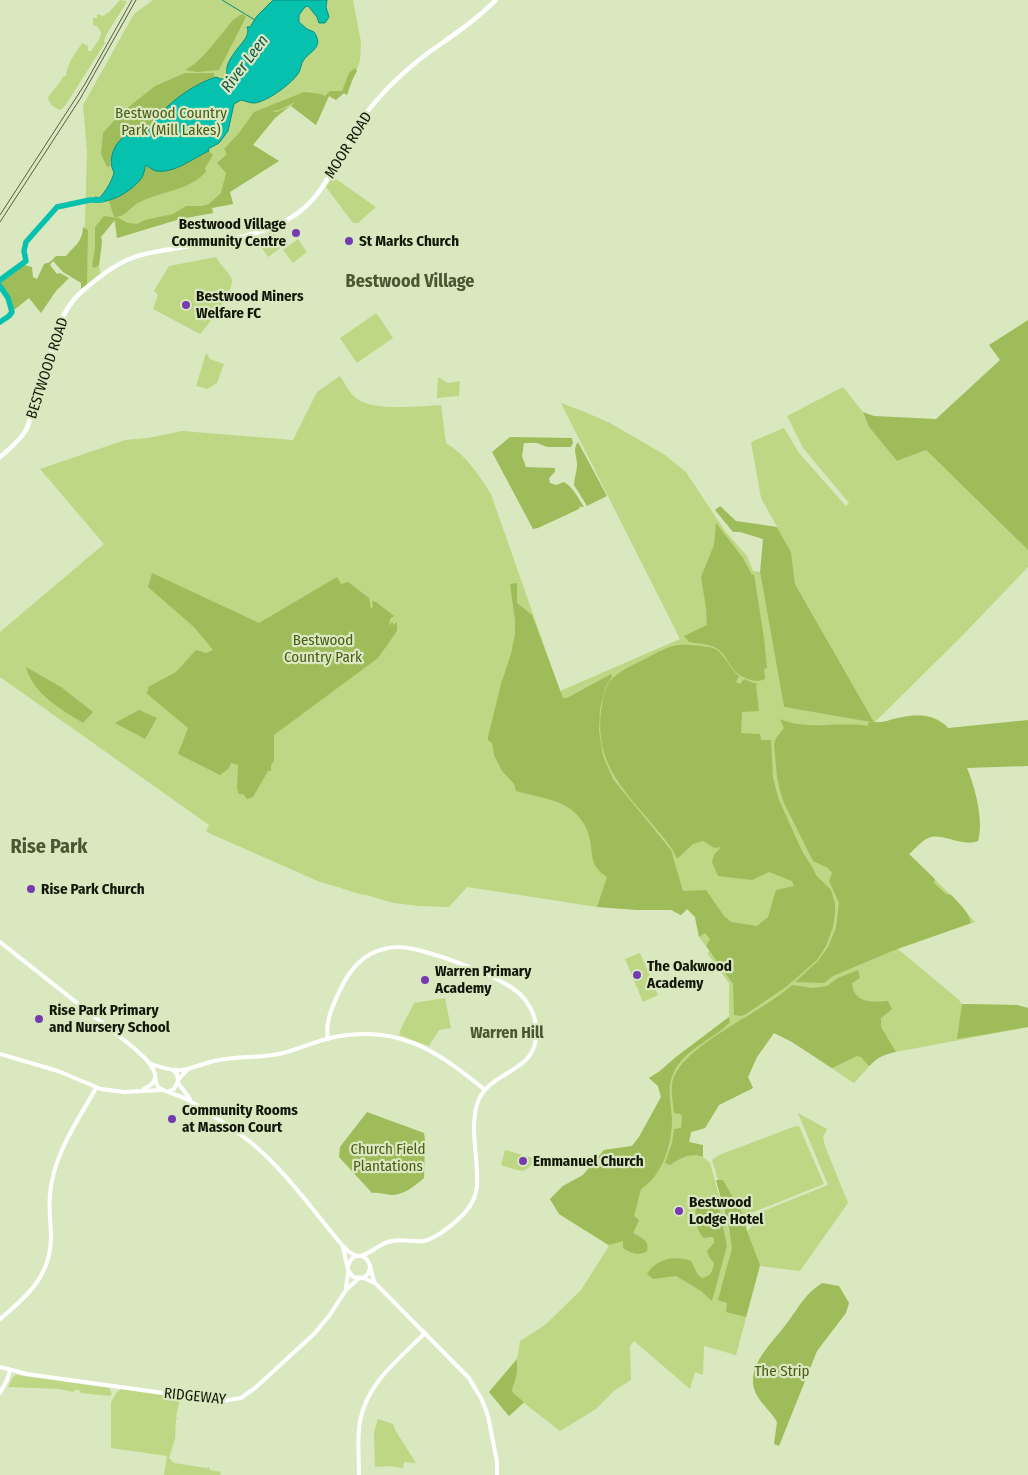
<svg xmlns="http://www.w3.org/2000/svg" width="1028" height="1475" viewBox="0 0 1028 1475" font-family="'Fira Sans Condensed',sans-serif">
<rect width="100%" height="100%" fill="#dae8bf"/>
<!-- green -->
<g fill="#bdd784">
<path d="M120,0L127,1C120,15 109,27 104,41L105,43L65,106L60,110C54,107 49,105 48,97L60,82L63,76H66C67,62 75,55 82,43L88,46V51H91L100,38L101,32L97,26L93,25V18H97V14L103,16L109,12Z"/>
<path d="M153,0H353L361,42L360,61L347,95L344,93L336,100L329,96L316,125L291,106L275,118L253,145L279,161L230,192L233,204L212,208L213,213L180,219L117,238L114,220L101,237L102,242L99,265L101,276L83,287L87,152L83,105L134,14Z"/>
<path d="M333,177L376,207L358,223H353L326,187Z"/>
<path d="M272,231L283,246L268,257L258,242Z"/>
<path d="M298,239L307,252L293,263L283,250Z"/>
<path d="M216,257C219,264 231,274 232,280C233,292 210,323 201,333L200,334L153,309L158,295L154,291L169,266Z"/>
<path d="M375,314H377L393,338L357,363L340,338Z"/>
<path d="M206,353L210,359L224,364L217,383L207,389L196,386Z"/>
<path d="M340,376C345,383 349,393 356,398C373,412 420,406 441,405L446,443C467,456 478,474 491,494L560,691L680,639L561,403L585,412L610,423L665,455L686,472L725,531L747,556L753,571L760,572L784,707L874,722L795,584L791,552L761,498L751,442L784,428L799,453L846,506L849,503L803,448L787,416L843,387L863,412L869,427L897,461L926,450L1028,550V567L963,635L875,722L880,723C902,717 926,708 946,725C961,757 976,782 979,818C979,826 980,833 978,841C961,847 946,833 931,837C922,840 915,849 909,855L951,895L975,922L898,949L958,999L962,1004L1017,1005L1028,1008V1027L885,1054L876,1059L854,1083L792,1042L774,1033L757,1057L748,1077L753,1088L719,1105L705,1128L691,1132L689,1142L694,1155L703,1157L710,1163L731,1239L747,1231L754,1224L761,1212L828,1185L798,1113L827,1129L823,1137L825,1146L848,1203L800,1271L760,1266L736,1355L704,1346L703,1375L695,1372L690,1389L634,1341L630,1346L631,1380L615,1390L596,1409L560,1431L524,1403L509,1416L489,1392L517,1359L520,1341L545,1325L581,1290L609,1246L559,1214L550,1199L563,1186L583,1175L604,1150L632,1146L639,1137L661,1097L658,1086L649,1078L660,1071L676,1057L729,1017V983L707,953L710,951L699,937L695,917L687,909L681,915L671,910H638L597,907L467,887L449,907L420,906L393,903L367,895L359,894L341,888L320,882L211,834L206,831L209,825L0,677V632L104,544L40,469L125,440L148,438L182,431L293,440L317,392Z"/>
<path d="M438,377L448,383L460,381L459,396L437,398Z"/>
<path d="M640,953L658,995L643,1002L625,959Z"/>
<path d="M445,998L451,1028L439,1030L429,1046L399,1035C401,1024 410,1014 414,1003Z"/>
<path d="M799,1126L824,1184L744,1216L723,1180H718L712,1160L719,1155L793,1127Z"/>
<path d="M505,1150L533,1158C529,1178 515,1169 501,1165Z"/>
<path d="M16,1375L109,1388L112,1394L109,1396L81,1393L79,1390H75L73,1392L59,1389L8,1387L13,1377Z"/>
<path d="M121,1389L180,1398L176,1418L179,1419H176L175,1439L169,1458L174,1463L206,1468L209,1467L210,1470L221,1472L220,1475H164L167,1456L111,1448V1402L117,1392Z"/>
<path d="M378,1419L393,1424L395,1430L416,1463L404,1462L403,1468L389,1466L375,1467L374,1432Z"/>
</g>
<!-- forest -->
<g fill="#9fbc5b">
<path d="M243,14L246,17L219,70L197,72L185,70C199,63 210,48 220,36C227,28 232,18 243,14Z"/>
<path d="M355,68L357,71L352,80L347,95L344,93L336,100L329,96L316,125L291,106L295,102L279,110L271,111L277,112L288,107L275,118L253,145L279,161L230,192L233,204L212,208L213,213L180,219L117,238L115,220L101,237L102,242L99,265L95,268L92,266L95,248V227L104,216L119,218L128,223L137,224L145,220L173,214L186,206H202L209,204L221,193L226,173L217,163L227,154L224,149L239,133L254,112L304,92L321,94L325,96L330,91H342L349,73Z"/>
<path d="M185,73H214V77C200,83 172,101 162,112C155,119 151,127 145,134C139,137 134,134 129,135C118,138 110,156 110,166L107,167L101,154L103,133L121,113L155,86Z"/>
<path d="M208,151L213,155L205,168L206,172C188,191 162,191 140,202C130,206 126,218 114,217L109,201L139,181L146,165C149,167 152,170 156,170C173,174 193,158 208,151Z"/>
<path d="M83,227L88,230L87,284L81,289V283L63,272L53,261L50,265L57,274L60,273L69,278L56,291L41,313L29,298L14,310C10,303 1,290 1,282L24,265L32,267L33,277L37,279L44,264L50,262L56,256H66C75,245 82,243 83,227Z"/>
<path d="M1028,320V550L926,450L897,461L869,427L863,412L874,416L936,419L1000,360L989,345Z"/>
<path d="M510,437L572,438L573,443L571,447H547L537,443H524L522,456L526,467L555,468V472L549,478L550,483L556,485L564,482C574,488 578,498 584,507H581L580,506L579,509L538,528L533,529L492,452Z"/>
<path d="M578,442L607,496L587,506L574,485C574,478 577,472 577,465C577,456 572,449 578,442Z"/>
<path d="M720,506L736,521L777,527L791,552L795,584L874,722C881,723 887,721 893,719C914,714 932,712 948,728L1028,720V766L967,768C975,787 984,820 978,841C961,847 946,834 931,837C922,839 915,849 909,854L935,879L934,883L946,894L951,895C960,904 968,911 971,923L897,949L833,976L824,983L795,982L818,961L828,947L836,928L839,903L829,881L832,873L828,868L813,861L784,803L780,791L777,777L774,744L776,738L784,728L780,719C807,731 840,721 868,726V723L871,722L784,707L760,572L763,539L740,532H733L715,510Z"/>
<path d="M716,523L743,558L752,575L754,574L764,638L767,668L764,669L765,679C753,684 738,677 731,666C727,661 725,654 719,650C712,644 698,644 689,642L684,636L707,625L706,608L701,577L714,545Z"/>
<path d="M152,573L259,623L337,577L341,584L348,582L369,598L371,609L373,607L372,601L376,602L394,616L390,619L389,626L392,622L394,625L397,622V631L378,658L274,735V760L271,766V771H268L253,797L247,799L243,794H239L237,789L238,765L231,763L228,769L220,775L178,754L188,728L146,693L148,691V687L176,672L196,650L206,653L213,650L194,627L148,587Z"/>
<path d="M517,583V603L532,615L563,698H567L611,674L612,677L606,686L600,709L599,731L603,756L613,779L671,850L683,891L706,890L724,916L731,922L757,926L768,917L776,890L794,886L792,881L769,872L752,880L718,876L712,862L714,855L721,847L714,848L703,841L693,844L677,859C672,846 662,836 653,825C622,788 595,763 601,711C603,701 604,686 612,679C622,668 645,660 658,652C676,643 683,644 702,646C707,647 713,647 717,650C726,657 730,669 739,676L736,682L740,684L744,679L753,683L759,684L756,685L759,711L742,712L741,733L760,734L761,740H771L773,778L779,800L803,853L813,868L816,875L831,890L835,904V912L833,927L826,946L817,960L786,987L746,1014L742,1016L734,1015L733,984L706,946L710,939L705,933L699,937L695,917L687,909L681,915L671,910H638L597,907L607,877C588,865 594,854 589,836C587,826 578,814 569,808C554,798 533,796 516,791L514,784L502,771L494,755L492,743L488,740V737L501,684L511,654L515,634V620L510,584Z"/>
<path d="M26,667L61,687L93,712L83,723C61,709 33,694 26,667Z"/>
<path d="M139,710L157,718L145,739L115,723Z"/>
<path d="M858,970L860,978L852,983C854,1004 872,1002 888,1001L892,1009L881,1018V1027L896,1052C884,1054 877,1058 869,1066L861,1057L857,1056L832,1068L792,1042L774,1033L757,1057L748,1077L753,1088L719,1105L705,1128L691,1132L689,1142L703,1145V1157C690,1152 680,1158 670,1165L665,1163L672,1143L674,1129L681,1128L682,1116L680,1114L674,1113C673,1103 670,1090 673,1079C686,1043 762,1013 792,985L813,988L827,986L838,978Z"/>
<path d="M962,1004L1017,1005L1028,1008V1027L957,1039Z"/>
<path d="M729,1017L730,1022C713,1040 688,1047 675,1070C666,1086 671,1101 672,1119C672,1144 663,1175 641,1189L634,1216L639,1220L633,1233C640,1237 650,1240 647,1251C638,1257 631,1253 623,1248V1241L609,1245L559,1214L550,1199L563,1186L583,1175L604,1150L632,1146L639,1137L661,1097L658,1086L649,1078L660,1071L676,1057Z"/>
<path d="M367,1112L424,1133L425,1140L424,1178C416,1185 404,1195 392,1195C385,1195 380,1192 372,1193L339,1157L340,1147Z"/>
<path d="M716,1180H723L744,1216L747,1231L760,1265L746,1317L726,1312L727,1303L718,1300L732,1248L729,1229Z"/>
<path d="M696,1197L717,1199L727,1246L712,1301L701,1291L676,1276L653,1279L647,1274C656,1259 674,1255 691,1261L698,1275L702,1278C711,1276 713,1271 714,1263L709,1257L707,1251L714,1243V1238L711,1237L704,1238C693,1228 696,1211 696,1197Z"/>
<path d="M822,1283L839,1286L849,1303L846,1313L817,1351L779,1446L774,1444L777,1422C770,1409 754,1399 753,1383C752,1359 774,1341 787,1323C800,1306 803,1296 822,1283Z"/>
<path d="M517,1359V1373L512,1390L513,1393L524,1402L509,1416L489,1392Z"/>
</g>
<!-- water -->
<path fill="#07c1af" stroke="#0b8e7d" d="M273,0H327L326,7L329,17L325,23H319L317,17L308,6L305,7L299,15V22L307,29L314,32C325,48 309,51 303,61C301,64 301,68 299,72C293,83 268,101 255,103C248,103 246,101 241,100L234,104L228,131L219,143L208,149L209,151C193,158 174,174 156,171C152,170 149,167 146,165C144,170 144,176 140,180C130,192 111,203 95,202V197L99,198C105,193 113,179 114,172C107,162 114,139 129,135C135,134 139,137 145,134C151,127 155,119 162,112C176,97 197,83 216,77L221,79H225C228,74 226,72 227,67C228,62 232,56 235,52C240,44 251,36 247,27H250L257,16Z"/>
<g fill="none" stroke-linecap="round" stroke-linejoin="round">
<!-- stream -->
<path stroke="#0b8e7d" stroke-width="1" d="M222,0L255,20"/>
<!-- river -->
<g stroke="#07c1af" stroke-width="5.5">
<path d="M0,280L26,261L24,251L26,242L57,207L90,200H102"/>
<path d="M0,286L8,298L12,312L9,316L0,322"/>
</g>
<!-- tertiary -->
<g stroke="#fff" stroke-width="4">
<path d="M0,942L134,1048C141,1055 150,1061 154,1071C156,1077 155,1082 158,1087C166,1093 178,1094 186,1099C205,1109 223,1123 241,1135C280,1163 311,1208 342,1245L349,1252L357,1256"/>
<path d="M328,1039C325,1021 332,1008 339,992C348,972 361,954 384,949C393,946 404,947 414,949C440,955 503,977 521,995C529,1003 535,1015 536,1026C541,1073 494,1068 479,1099C468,1124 479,1160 477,1186C476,1192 475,1199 471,1204C464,1217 437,1239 423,1241C411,1242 400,1238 388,1242C378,1245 371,1253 361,1256"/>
<path d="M0,1054L58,1071L101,1089L124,1092L162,1090"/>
<path d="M149,1063C159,1067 172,1071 182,1070C195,1068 206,1062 219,1060C239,1056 259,1058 279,1054C297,1050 313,1042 330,1038C397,1023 436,1050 485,1090"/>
<path d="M178,1080L188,1069"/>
<path d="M178,1083L190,1099"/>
<path d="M144,1089L152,1084L155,1079"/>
<path d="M169,1091L174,1089L178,1081L177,1074L173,1070"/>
<path d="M343,1247L348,1270L353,1277L363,1278L368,1274L370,1268"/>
<path d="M348,1266C350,1261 351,1258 356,1256C371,1253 371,1273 374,1281"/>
<path d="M363,1278L375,1283L469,1378L482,1400L488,1416L497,1462V1475"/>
<path d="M346,1288L348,1273"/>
<path d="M0,1319C29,1295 52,1274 51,1234C50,1216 48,1198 52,1181C58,1148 80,1117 96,1088"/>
<path d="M0,1367L27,1374L221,1401L241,1398L255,1388L314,1334L329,1316L346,1290L359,1278"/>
<path d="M0,1393L7,1380L10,1370"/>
<path d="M359,1475C359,1457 357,1439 360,1421C367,1383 399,1359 425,1333"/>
</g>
<!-- secondary -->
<path stroke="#fff" stroke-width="4.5" d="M0,457C9,449 20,441 26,430C30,423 30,416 32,408C35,399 40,390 43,380C53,351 56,316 79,294C94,281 113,265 132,258C144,253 159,251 172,249C212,242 257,239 292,217C328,195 338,152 361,120C379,95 404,71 428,53C452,36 475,21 496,0"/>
<!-- tram -->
<path stroke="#565d46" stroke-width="1" d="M0,215L85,84L132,0"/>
<!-- rail -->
<path stroke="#565d46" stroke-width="1" d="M0,222L80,99L136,0"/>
</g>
<!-- markers -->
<g fill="#763bb1" stroke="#dae8bf" stroke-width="2">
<circle cx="296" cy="233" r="5"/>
<circle cx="349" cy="241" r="5"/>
<circle cx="186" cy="305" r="5"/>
<circle cx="31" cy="889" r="5"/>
<circle cx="637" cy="975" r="5"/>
<circle cx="425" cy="980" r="5"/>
<circle cx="39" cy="1019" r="5"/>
<circle cx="172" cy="1119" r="5"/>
<circle cx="523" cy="1161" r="5"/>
<circle cx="679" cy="1211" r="5"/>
</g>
<g text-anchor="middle" stroke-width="4.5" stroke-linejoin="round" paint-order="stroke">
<!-- park labels -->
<g font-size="15" fill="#4a5c17" stroke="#dae8bf">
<text x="171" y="118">Bestwood Country<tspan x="171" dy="17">Park (Mill Lakes)</tspan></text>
<text x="323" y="645">Bestwood<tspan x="323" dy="17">Country Park</tspan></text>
<text x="388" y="1154">Church Field<tspan x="388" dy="17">Plantations</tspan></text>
<text x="782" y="1376">The Strip</text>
</g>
<!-- street labels -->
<g font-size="15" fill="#131709" stroke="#dae8bf">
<text transform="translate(348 145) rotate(-58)" y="5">MOOR ROAD</text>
<text transform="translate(47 368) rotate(-72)" y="5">BESTWOOD ROAD</text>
<text transform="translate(195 1396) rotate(6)" y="5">RIDGEWAY</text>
</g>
<!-- poi labels -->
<g font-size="15" font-weight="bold" fill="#131709" stroke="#dae8bf" text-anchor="start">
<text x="286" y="229" text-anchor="end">Bestwood Village<tspan x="286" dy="17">Community Centre</tspan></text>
<text x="359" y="246">St Marks Church</text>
<text x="196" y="301">Bestwood Miners<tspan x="196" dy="17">Welfare FC</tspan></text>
<text x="41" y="894">Rise Park Church</text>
<text x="647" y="971">The Oakwood<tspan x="647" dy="17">Academy</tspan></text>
<text x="435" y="976">Warren Primary<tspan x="435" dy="17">Academy</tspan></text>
<text x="49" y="1015">Rise Park Primary<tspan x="49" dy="17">and Nursery School</tspan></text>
<text x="182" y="1115">Community Rooms<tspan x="182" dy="17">at Masson Court</tspan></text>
<text x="533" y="1166">Emmanuel Church</text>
<text x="689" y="1207">Bestwood<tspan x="689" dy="17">Lodge Hotel</tspan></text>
</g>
<!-- water labels -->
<g font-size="16" font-style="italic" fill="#18564e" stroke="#dae8bf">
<text transform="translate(244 63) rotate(-53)" y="6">River Leen</text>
</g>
<!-- neighbourhood labels -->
<g font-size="16" font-weight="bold" fill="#4b5632" stroke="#dae8bf">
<text x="507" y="1038">Warren Hill</text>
</g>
<!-- quarter labels -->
<g font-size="18" font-weight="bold" fill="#4b5632" stroke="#dae8bf">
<text x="410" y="287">Bestwood Village</text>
</g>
<!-- district labels -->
<g font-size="20" font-weight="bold" fill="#4b5632" stroke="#dae8bf">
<text x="49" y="853">Rise Park</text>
</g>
</g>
</svg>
